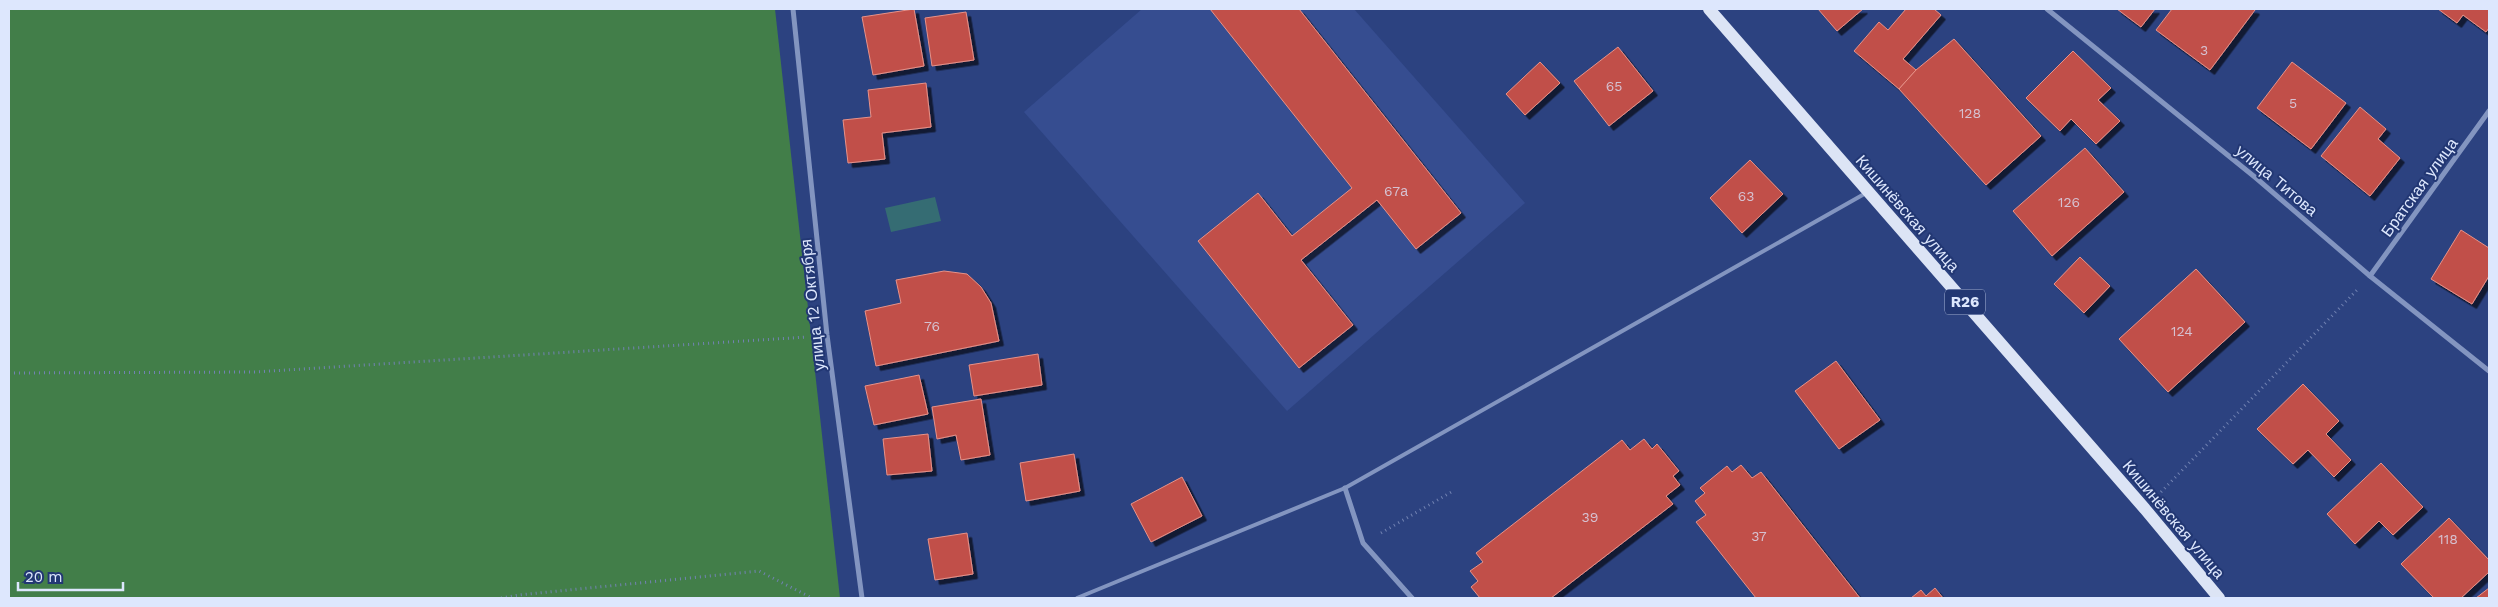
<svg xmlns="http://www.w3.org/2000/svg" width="2498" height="607" viewBox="0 0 2498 607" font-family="'Work Sans',sans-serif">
<defs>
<filter id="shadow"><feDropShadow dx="4.5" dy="4.5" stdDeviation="0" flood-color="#0009"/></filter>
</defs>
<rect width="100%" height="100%" fill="#2c4280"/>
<!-- built -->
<path fill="#364d90" d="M1142,9H1354L1525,203L1287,411L1024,112Z"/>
<!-- green -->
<path fill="#427e49" d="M9,9H775L840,598H9Z"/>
<!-- water -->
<path fill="#356c73" d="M935,197L941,221L891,232L885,208Z"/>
<!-- building -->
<g fill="#c15048" stroke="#e89188" filter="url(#shadow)">
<path d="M914,9L924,66L873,75L862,17Z"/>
<path d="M1210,9H1299L1461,213L1416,249L1377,200L1301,260L1353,325L1299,368L1198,241L1258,193L1292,236L1352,188Z"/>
<path d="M1818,9H1863L1837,31Z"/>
<path d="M1906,9H1934L1941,15L1903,59L1916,70L1899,89L1854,51L1879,22L1888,30Z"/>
<path d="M2117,9H2155L2141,27Z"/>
<path d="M2172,9H2253L2255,10L2210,70L2156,30Z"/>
<path d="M2438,9H2489V28L2486,32L2463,15L2457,23Z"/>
<path d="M966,12L974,60L932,66L925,18Z"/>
<path d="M1954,39L2041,136L1986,185L1899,89L1916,70Z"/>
<path d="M1618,47L1653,91L1609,126L1574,81Z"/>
<path d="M2073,51L2111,88L2098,100L2120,121L2096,144L2071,119L2060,131L2026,98Z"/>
<path d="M1540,62L1560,83L1525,115L1506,94Z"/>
<path d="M2292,62L2346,103L2311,149L2257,108Z"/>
<path d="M926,83L931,127L882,133L885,159L848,163L843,120L871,117L868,90Z"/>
<path d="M2360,107L2386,129L2378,139L2400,158L2370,196L2321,156Z"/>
<path d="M2085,148L2124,192L2052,256L2013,211Z"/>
<path d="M1750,160L1783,194L1742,233L1710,198Z"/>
<path d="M2461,230L2489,248V276L2472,304L2431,279Z"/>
<path d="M2080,257L2110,286L2084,313L2054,284Z"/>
<path d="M2196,269L2245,322L2168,392L2119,339Z"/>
<path d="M944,271L967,274L981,287L991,303L999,341L876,366L865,311L901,303L896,280Z"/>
<path d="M1038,354L1042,385L974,396L969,365Z"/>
<path d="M1836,361L1880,420L1839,449L1795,391Z"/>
<path d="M919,375L928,414L874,425L865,386Z"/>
<path d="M2303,384L2339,421L2326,434L2351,460L2334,477L2308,450L2293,464L2257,429Z"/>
<path d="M981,399L990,455L961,460L956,435L937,439L932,407Z"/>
<path d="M928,434L932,471L887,475L883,439Z"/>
<path d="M1644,439L1652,449L1657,444L1679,471L1673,476L1680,485L1666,496L1673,504L1551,598H1480L1471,587L1478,581L1470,571L1483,562L1476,553L1622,440L1630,450Z"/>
<path d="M1074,454L1080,491L1026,501L1020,463Z"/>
<path d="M2381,463L2423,507L2393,535L2379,521L2355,544L2327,514Z"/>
<path d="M1741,465L1752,478L1761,472L1860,598H1756L1696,522L1706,515L1695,501L1705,493L1700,488L1727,466L1732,472Z"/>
<path d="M1182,477L1202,516L1151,542L1131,504Z"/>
<path d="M2449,518L2489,560V572L2461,598H2434L2401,564Z"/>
<path d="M967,533L973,574L935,580L928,539Z"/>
<path d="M1935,588L1943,598H1911L1921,590L1926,596Z"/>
<path d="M2489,588V598H2476Z"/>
</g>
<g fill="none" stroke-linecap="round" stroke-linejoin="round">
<!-- path -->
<g stroke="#7283b2" stroke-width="3" stroke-dasharray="1 4" stroke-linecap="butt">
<path d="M9,373L255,372L807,337"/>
<path d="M2161,492L2357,290"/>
<path d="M1381,533L1453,491"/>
<path d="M501,598L519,595L759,571L812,598"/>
</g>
<!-- service -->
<path stroke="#8395c0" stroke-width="4" d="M1077,598L1345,488L1866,193"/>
<!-- minor -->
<g stroke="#8395c0" stroke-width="5">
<path d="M793,9L827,335L862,598"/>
<path d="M2047,9L2256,178L2370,276L2489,371"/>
<path d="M2370,276L2489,111"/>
<path d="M1345,488L1363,543L1412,598"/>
</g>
<!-- primary -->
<path stroke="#dce4f5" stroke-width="12" d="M1709,9L2145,509L2219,598"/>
</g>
<g text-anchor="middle" stroke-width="4" stroke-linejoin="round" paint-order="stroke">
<!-- number labels -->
<g font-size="14" fill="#d6c1d0">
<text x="2204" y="55">3</text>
<text x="1614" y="91">65</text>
<text x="2293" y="108">5</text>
<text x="1970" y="118">128</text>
<text x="1396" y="196">67а</text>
<text x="1746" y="201">63</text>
<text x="2069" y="207">126</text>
<text x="932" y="331">76</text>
<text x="2182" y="336">124</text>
<text x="1590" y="522">39</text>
<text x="1759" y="541">37</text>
<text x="2448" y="544">118</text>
</g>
<!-- shield labels -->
<rect fill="#223773" stroke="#a5b2d4" stroke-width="1" x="1945" y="289.5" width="40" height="25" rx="4"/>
<g font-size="15" font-weight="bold" fill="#dde7fd">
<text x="1965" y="307">R26</text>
</g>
<!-- street labels -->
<g font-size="16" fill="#dde7fd" stroke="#223773">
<text transform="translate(2277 180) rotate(40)" y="6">улица Титова</text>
<text transform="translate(2419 187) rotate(-54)" y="6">Братская улица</text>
<text transform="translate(1908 213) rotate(49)" y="6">Кишинёвская улица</text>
<text transform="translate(812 305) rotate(-96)" y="6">улица 12 Октября</text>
<text transform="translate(2174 519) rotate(50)" y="6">Кишинёвская улица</text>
</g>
</g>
<!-- border -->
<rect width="2498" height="607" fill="none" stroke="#dde7fd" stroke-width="20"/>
<!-- scale -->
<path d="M18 582v8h105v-8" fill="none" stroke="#dde7fd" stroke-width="2.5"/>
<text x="25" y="582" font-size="15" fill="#dde7fd" stroke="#223773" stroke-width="4" paint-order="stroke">20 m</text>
</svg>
